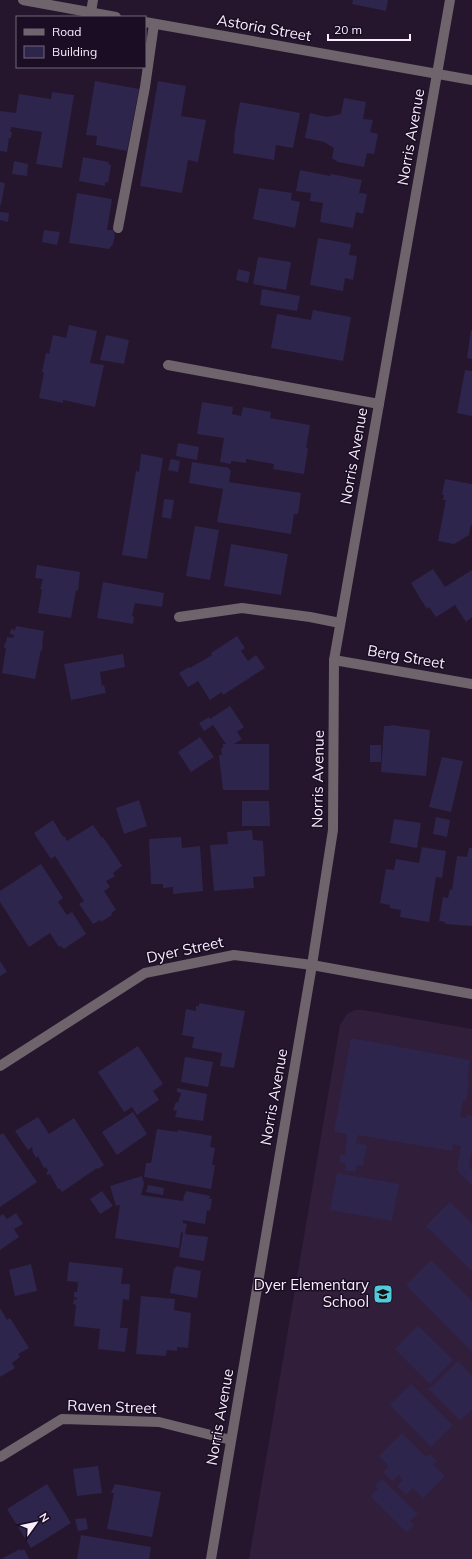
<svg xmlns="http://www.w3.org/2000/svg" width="472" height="1559" viewBox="0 0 472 1559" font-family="Mulish,sans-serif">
<rect width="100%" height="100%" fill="#25162d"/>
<!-- built -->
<path fill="#311e3b" d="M355,1010H363L472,1029V1559H249L340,1025L347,1014Z"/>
<!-- building -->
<g fill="#2e254c">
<path d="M353,0H388L386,11L352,4Z"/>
<path d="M95,81L139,89L127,151L96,145L97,136L86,135Z"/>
<path d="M158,81L186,86L181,116L206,120L198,162L188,160L182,193L140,186Z"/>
<path d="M52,92L74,95L62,168L36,164L42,132L11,127L10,132H12L11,138H9L7,152L0,151V111L16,113L19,94L51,99Z"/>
<path d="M344,98L366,102L363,119L373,120L370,132L378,134L374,154L367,153L364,167L338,162L332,158L334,148L324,142L305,138L310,113L327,117L341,114Z"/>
<path d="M240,102L300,113L293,148L276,145L274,160L233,153L235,137H234Z"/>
<path d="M83,157L109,162L108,164L111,165L108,183L105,182V186L79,181Z"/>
<path d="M14,161L28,164L27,176L12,174Z"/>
<path d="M300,170L330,176L331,174L362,180L359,193L367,194L363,214L356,212L353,228L320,222L323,203L310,201L311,193L296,191Z"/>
<path d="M0,182L5,183L1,205H0Z"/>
<path d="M259,188L292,193L291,200L300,202L295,228L253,219Z"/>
<path d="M77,193L112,199L107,230H113L115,235L113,244L109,249L69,243Z"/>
<path d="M0,212L9,213L8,222L0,220Z"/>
<path d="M44,230L60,232L57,245L42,242Z"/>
<path d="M318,238L351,244L349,255L357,256L353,280L345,278L343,291L310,285Z"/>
<path d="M258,257L291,262L286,290L253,284Z"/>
<path d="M238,269L250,272L248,283L236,280Z"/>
<path d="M262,289L300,296L297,311L260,305Z"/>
<path d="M313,310L351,317L343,361L271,348L277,314L311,320Z"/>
<path d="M69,325L97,331L90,363L104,365L95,407L63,400V403L39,398L44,373L42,372L46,353L49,354L53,335L66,338Z"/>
<path d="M471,330H472V359L467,358Z"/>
<path d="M106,335L129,340L124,364L100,360Z"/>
<path d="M465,370L472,371V416L457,413Z"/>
<path d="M202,402L233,407L232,414L241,416L243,407L271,412L270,418L310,425L306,448H308L304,474L273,469L274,464L246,459V463L231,461V464L220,462L224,438L197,434Z"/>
<path d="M178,443L199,447L197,460L176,456Z"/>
<path d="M141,454L163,458L147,559L122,555L136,471L139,472Z"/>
<path d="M171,459L180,461L178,472L168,470Z"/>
<path d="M192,462L229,468V470H231L229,482L301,493L298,514H294L291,534L217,522L223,489L189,483Z"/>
<path d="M445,479L472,484V525L471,524L469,535L454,544L438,541L446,500H443L444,495H442Z"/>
<path d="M164,499L174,500L171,519L162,517Z"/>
<path d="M195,526L219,530L210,580L186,576Z"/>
<path d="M231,544L288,554L281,595L224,586Z"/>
<path d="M37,565L80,572L78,591L76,590L71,618L38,613L42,589H40L43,579L35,578Z"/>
<path d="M433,569L445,587L472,570V617L466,622L455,605L436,617L429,607L427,609L420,598L411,583Z"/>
<path d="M103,582L164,593L162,607L135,603L132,616L134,617L133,624L97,618Z"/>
<path d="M16,626L44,631L42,643H43L42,651L41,650L35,679L2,673L6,648H4L5,642L6,643L7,637L13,638L14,635L10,634L11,629L15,630Z"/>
<path d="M237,636L245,648L241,651L248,661L256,655L265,668L223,695L222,692L210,700L198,681L188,687L179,673L189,667L190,668L212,655L211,653Z"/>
<path d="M123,654L125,667L100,672L102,686L104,685L106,693L71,700L64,664Z"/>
<path d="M230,706L244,727L237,732L242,739L234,744H269V790H223L219,756V755H222L221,748H223V744H226L213,725L204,731L199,723L209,717L210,719Z"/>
<path d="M391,725L430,730L426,776L381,772L384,726H391Z"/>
<path d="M200,737L214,757L191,772L178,752Z"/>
<rect x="370" y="745" width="11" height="17"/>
<path d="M442,757L463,761L451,812L429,807Z"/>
<path d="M139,800L147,826L124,834L116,808Z"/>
<path d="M242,801H269L270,826H242Z"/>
<path d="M436,817L450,820L447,837L433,834Z"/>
<path d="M394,819L421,823L417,848L390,843Z"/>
<path d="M53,820L63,837L64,836L67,841L93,825L102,838L103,837L122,866L113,873L115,876L106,881L110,887L104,891L116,910L111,913L112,915L101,922L100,920L93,924L79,904L84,901L55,856L51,859L34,833Z"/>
<path d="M252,830L253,840L263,841L265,876L253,877L254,888L214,891L210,845L228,844L227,832Z"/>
<path d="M181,837L182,848L200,846L203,891L173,894V887L163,888V884H151L149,839Z"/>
<path d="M422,847L446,851L442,878L436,877L429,922L400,917L401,910L390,908V905L380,903L386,869L394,870L396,859L419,863Z"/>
<path d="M469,848H472V926L445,924V922L439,921L443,897L448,898L450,889L452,890L457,856L467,857Z"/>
<path d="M41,864L63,898L58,902L67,915L72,912L86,934L64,949L61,946L59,947L50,933L29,947L0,902V891Z"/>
<path d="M0,961L7,972L0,976Z"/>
<path d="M199,1003L245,1011L234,1068L220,1066L222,1053L192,1048L194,1037L182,1035L186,1009L196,1011V1006H199Z"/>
<path d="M351,1038L470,1060L467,1081H469L466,1100H463L460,1117L466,1118L467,1115L472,1116V1149L469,1167L472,1170V1186L457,1170L461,1146L453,1144L452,1151L358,1135L356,1143L367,1145L363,1166L357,1165L356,1172L345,1170L346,1164L339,1162L341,1154L345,1155L347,1134L334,1132Z"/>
<path d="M138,1046L163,1084L153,1091L159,1100L137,1115L132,1107L124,1112L98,1072Z"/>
<path d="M185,1057L213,1062L208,1087L181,1082Z"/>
<path d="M177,1088L207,1094L203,1121L175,1117L177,1111L173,1110L176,1102L178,1103L181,1093L177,1092Z"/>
<path d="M133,1112L147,1134L117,1155L102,1132Z"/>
<path d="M38,1117L49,1134L74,1118L104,1165L98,1169L97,1168L62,1192L59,1188L58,1189L50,1174L48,1175L46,1173L48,1171L46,1167L44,1168L38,1156L36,1158L32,1150L33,1149L32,1147L28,1150L15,1131Z"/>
<path d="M157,1129L177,1132L178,1130L212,1136L210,1147L215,1148L212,1165H215L211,1189L144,1177L146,1163H151Z"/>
<path d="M3,1133L37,1182L0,1207V1135Z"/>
<path d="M337,1173L399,1184L392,1221L330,1210Z"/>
<path d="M142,1176L144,1184L141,1195L183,1201L184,1195H185L186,1191L210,1196L209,1199H212L210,1211L207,1210L205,1224L183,1220V1223L187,1224L185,1234L208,1237L204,1261L179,1257L183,1233L181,1232L179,1248L115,1238L120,1205L116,1206L110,1186Z"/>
<path d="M148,1185L164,1188L163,1195L146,1192Z"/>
<path d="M102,1191L113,1206L100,1214L90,1199Z"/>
<path d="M450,1202L472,1224V1271L426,1226Z"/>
<path d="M16,1213L23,1224L14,1229L19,1237L0,1250V1216L3,1214L7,1219Z"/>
<path d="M431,1260L472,1301V1352L406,1285Z"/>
<path d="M69,1262L123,1268L121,1284H130L129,1300L123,1299L120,1328H128L125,1352L98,1349L100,1329L74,1326L76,1305L73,1304L74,1299L77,1300V1298L74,1297V1292H77L78,1282L67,1281Z"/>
<path d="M31,1264L37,1291L15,1296L9,1270Z"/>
<path d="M176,1266L201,1271L197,1298L170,1293L174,1268L175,1269Z"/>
<path d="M141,1296L175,1299L174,1310L191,1313L188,1348L177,1347V1351L167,1350L166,1356L136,1354Z"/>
<path d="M0,1308L7,1320L10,1318L29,1348L18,1354L20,1357L12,1363L15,1368L0,1377Z"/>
<path d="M418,1326L453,1360L430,1384L395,1349Z"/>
<path d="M458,1361L472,1376V1410L460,1420L429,1389Z"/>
<path d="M411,1384L453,1425L431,1447L390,1405Z"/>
<path d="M402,1433L426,1457L430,1454L437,1461L433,1465L445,1476L423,1498L413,1488L406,1495L397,1486L403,1480L399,1475L392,1481L383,1472L389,1466L379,1456Z"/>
<path d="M98,1466L102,1493L77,1496L73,1469Z"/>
<path d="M382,1479L418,1514L410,1521L414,1525L406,1532L370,1496L378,1489L375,1486Z"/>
<path d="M47,1484L71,1523L31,1548L7,1509Z"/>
<path d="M115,1484L161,1492L152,1537L107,1529L114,1493H111Z"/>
<path d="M86,1518L88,1529L78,1531L75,1519Z"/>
<path d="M81,1535L151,1547L149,1559H77Z"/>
<path d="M20,1549L21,1551L24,1549L29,1559H3V1558Z"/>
</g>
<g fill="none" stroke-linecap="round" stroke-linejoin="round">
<!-- minor -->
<g stroke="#6f636c" stroke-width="10">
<path d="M23,0L116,17"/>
<path d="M91,12L93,0"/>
<path d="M145,22L472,80"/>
<path d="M118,228L145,87L154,24"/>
<path d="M168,365L379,404"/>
<path d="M179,617L242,608L310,617L340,623"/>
<path d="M334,660L472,684"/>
<path d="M0,1066L145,973L234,955L312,965L472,994"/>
<path d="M0,1457L62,1419L159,1422L231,1440"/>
<path d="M211,1559L312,965L333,830L334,660L450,0"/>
</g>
</g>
<!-- icons -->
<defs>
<g id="school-square" transform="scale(1)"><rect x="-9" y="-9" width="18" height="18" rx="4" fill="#52cbd9" stroke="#1b0d23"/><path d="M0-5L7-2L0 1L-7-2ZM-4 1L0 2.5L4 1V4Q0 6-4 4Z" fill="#111"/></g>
</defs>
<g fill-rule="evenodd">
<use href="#school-square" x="383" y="1294"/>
</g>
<g text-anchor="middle" stroke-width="3" stroke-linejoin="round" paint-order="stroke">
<!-- street labels -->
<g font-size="15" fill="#f8eefe" stroke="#1b0d23">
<text transform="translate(264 28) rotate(10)" y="5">Astoria Street</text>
<text transform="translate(411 137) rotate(-80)" y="5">Norris Avenue</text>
<text transform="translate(354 456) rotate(-80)" y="5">Norris Avenue</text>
<text transform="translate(406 657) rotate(10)" y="5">Berg Street</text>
<text transform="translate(318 779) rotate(-89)" y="5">Norris Avenue</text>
<text transform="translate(185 950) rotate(-12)" y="5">Dyer Street</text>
<text transform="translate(274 1097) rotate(-80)" y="5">Norris Avenue</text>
<text transform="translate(112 1407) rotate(2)" y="5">Raven Street</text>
<text transform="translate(220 1417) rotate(-80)" y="5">Norris Avenue</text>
</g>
<!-- poi labels -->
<g font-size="15" fill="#f8eefe" stroke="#1b0d23" text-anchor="end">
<text x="369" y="1290">Dyer Elementary<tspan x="369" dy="17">School</tspan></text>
</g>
</g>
<!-- legend -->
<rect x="16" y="16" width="130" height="52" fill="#1b0d23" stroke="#73677b"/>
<rect x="24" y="29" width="20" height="6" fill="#6f636c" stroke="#73677b"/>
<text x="52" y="36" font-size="12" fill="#f8eefe">Road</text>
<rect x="24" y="46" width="20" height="12" fill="#2e254c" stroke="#73677b"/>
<text x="52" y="56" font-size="12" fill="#f8eefe">Building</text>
<!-- north arrow -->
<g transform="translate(36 1523) rotate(57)" stroke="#1b0d23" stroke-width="3" paint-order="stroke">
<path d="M0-3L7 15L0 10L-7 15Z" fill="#f8eefe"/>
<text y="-6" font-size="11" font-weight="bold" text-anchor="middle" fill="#f8eefe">N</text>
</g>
<!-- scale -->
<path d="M328 34v6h82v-6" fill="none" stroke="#f8eefe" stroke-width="2"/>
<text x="334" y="34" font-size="12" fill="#f8eefe" stroke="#1b0d23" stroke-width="3" paint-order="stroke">20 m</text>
</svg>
